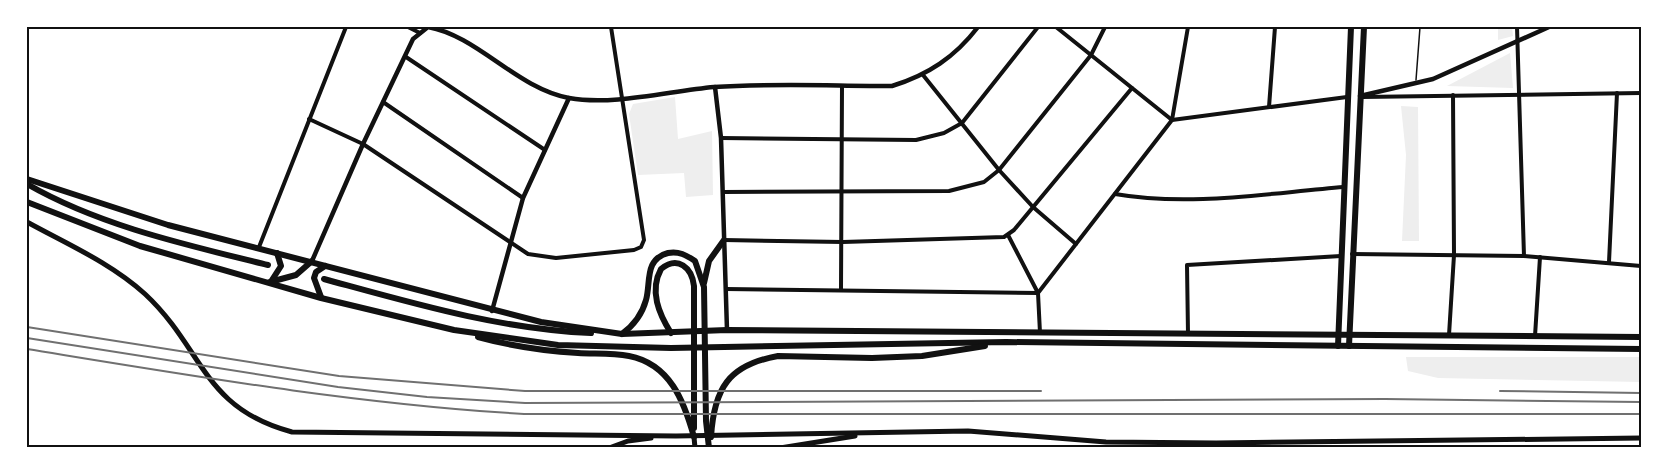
<svg xmlns="http://www.w3.org/2000/svg" width="1668" height="475" viewBox="0 0 1668 475" font-family="Rubik,sans-serif">
<rect width="100%" height="100%" fill="#fff"/>
<!-- green -->
<g fill="#eee">
<path d="M1498,27H1512L1513,36L1498,40Z"/>
<path d="M1510,53L1513,88L1447,86Z"/>
<path d="M675,97L678,139L712,131L713,195L686,197L684,173L638,175L629,114L633,104Z"/>
<path d="M1401,106L1418,107L1419,241H1402L1406,155Z"/>
<path d="M1406,357H1641V382L1438,378L1408,371Z"/>
</g>
<g fill="none" stroke-linecap="round" stroke-linejoin="round">
<!-- service -->
<path stroke="#111" stroke-width="1.5" d="M1416,80L1420,27"/>
<!-- minor -->
<g stroke="#111" stroke-width="4">
<path d="M408,27L420,33"/>
<path d="M1056,27L1172,120L1347,97"/>
<path d="M1517,27L1524,256"/>
<path d="M406,57L545,150"/>
<path d="M923,75L999,170L1033,207L1076,244"/>
<path d="M1362,97L1641,93"/>
<path d="M383,102L523,198"/>
<path d="M1269,107L1275,27"/>
<path d="M309,119L363,144L528,254L556,258L634,250L641,247L644,240L611,27"/>
<path d="M721,138L916,140L944,133L962,123L1038,27"/>
<path d="M723,192L949,191L984,182L999,170L1091,55L1105,27"/>
<path d="M1115,194C1190,207 1268,193 1344,187"/>
<path d="M1008,235L1038,293L1040,333"/>
<path d="M724,240L843,242L1004,237L1014,230L1132,88"/>
<path d="M259,247L346,27"/>
<path d="M1352,254L1524,256L1641,266"/>
<path d="M1609,262L1617,93"/>
<path d="M726,289L1038,293L1172,120L1188,27"/>
<path d="M841,290L842,86"/>
<path d="M1188,334L1187,265L1341,256"/>
<path d="M1449,335L1454,255L1453,95"/>
<path d="M1535,336L1540,257"/>
<path d="M834,448H1040"/>
</g>
<!-- tertiary -->
<g stroke="#111" stroke-width="4.5">
<path d="M715,87L721,138L727,330"/>
<path d="M1360,96L1433,79L1549,27"/>
<path d="M312,261L363,144L413,39L428,27C478,36 516,88 569,98C613,106 669,91 714,87C773,83 833,86 892,86C928,75 955,57 978,27"/>
<path d="M492,311L523,198L569,98"/>
</g>
<!-- secondary -->
<g stroke="#111" stroke-width="5">
<path d="M27,222C67,244 111,263 145,294C204,349 202,408 292,432L676,436L968,431L1106,442L1216,443L1641,438"/>
<path d="M694,437L695,448"/>
<path d="M609,448L628,441L651,438"/>
<path d="M780,448L855,436"/>
</g>
<!-- primary -->
<g stroke="#111" stroke-width="6">
<path d="M27,179L168,225L541,322L622,334L727,330L1641,337"/>
<path d="M27,184C100,226 187,245 268,265"/>
<path d="M27,202L140,246L321,298L454,330L558,345L671,348L1006,342L1641,349"/>
<path d="M324,279C412,303 499,329 591,333"/>
<path d="M272,280L281,266L277,253"/>
<path d="M270,282L296,275L312,261"/>
<path d="M704,283L709,261L724,240"/>
<path d="M321,297L314,278L316,272L325,266"/>
<path d="M671,333C659,314 649,291 661,269C678,255 692,268 694,286V428"/>
<path d="M622,334C634,325 642,315 646,300C651,283 644,259 668,253C679,251 686,255 695,261L704,287L706,421L709,448"/>
<path d="M478,337C511,346 544,351 578,353C595,354 612,353 629,356C670,364 684,401 694,437"/>
<path d="M1338,346L1351,27"/>
<path d="M1349,346L1364,27"/>
<path d="M711,437C714,389 728,365 778,356L872,358L922,356L985,346"/>
</g>
<!-- rail -->
<g stroke="#707070" stroke-width="2">
<path d="M27,327L339,376L525,391H1041"/>
<path d="M27,338L338,387L427,397L525,403L1385,399L1641,402"/>
<path d="M27,349C193,376 356,404 524,414H1641"/>
<path d="M1500,391L1641,393"/>
</g>
</g>
<!-- border -->
<rect width="1668" height="475" fill="none" stroke="#ffffff" stroke-width="57"/>
<rect x="28" y="28" width="1612" height="418" fill="none" stroke="#111" stroke-width="2"/>
</svg>
